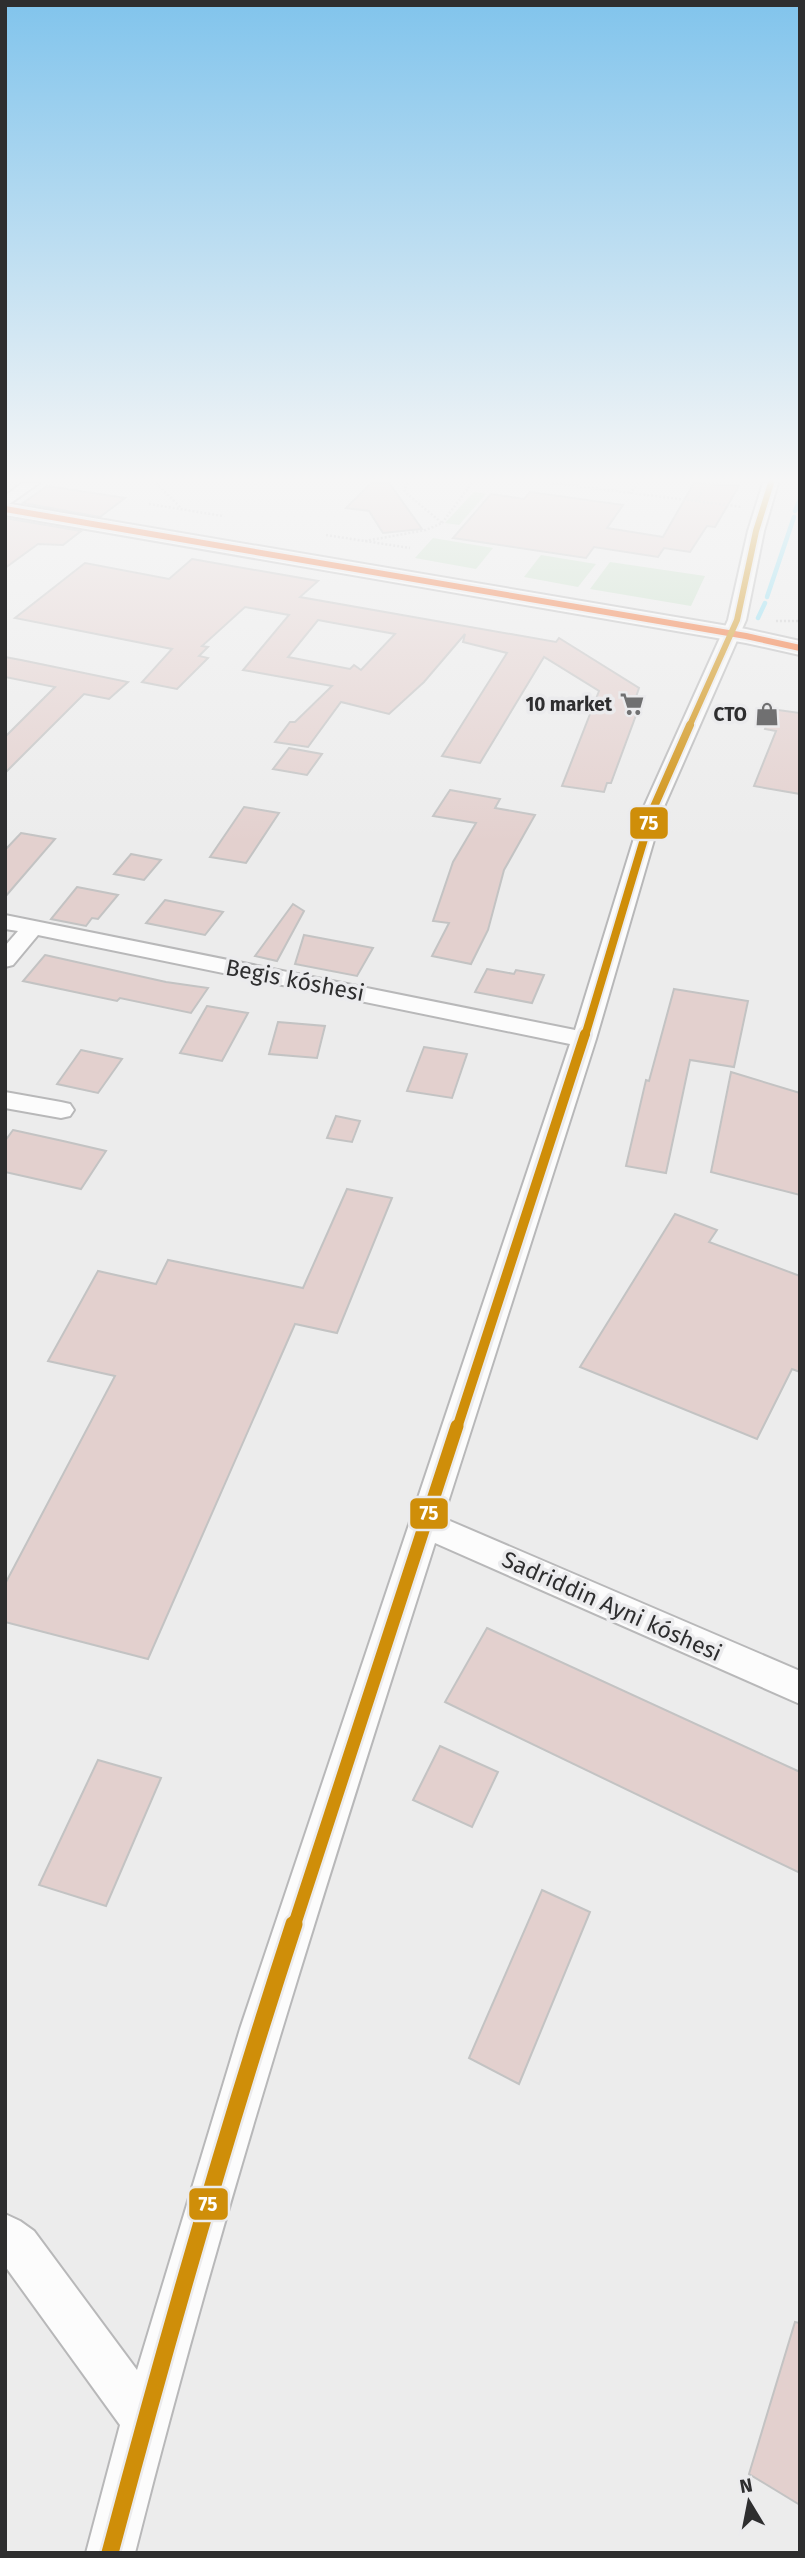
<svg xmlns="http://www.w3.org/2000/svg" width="805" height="2558" viewBox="0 0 805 2558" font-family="'Fira Sans',sans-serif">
<rect width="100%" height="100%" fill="#ececec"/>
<!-- green -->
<g fill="#c6dfc7">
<path d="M474,492L486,494L459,525L445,523Z"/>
<path d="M433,538L493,548L476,569L415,558Z"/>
<path d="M541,555L596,564L578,587L524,577Z"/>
<path d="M610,562L705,576L691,606L590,589Z"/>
</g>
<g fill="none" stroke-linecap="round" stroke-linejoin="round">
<!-- stream -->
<g stroke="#86dcf2" stroke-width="4.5">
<path d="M795,511L800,499"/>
<path d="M767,597L794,517"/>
<path d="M758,618L765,603"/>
</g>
</g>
<!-- building -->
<g fill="#e3d0ce" stroke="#c3c3c3" stroke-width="2" fill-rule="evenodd">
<path d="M371,483H389L422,529L383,533L369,511L346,508Z"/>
<path d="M694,483L739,486L715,527L707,526L690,552L664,548L658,557L594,547L586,558L453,538L491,494L524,499L530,492L623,505L607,528L663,537Z"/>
<path d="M47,486L125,498L100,517L23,503Z"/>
<path d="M5,518L81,531L63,545L38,544L5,568Z"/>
<path d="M192,559L318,581L300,597L556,642L559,638L639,688L633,706L639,707L611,783H607L604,792L562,786L599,691L544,657L480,763L442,756L507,653L463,642L465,634L424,682L389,714L341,702L308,747L275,742L290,722H295L332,686L243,670L289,615L245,607L202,646L208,647L199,656L208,658L177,689L142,682L172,649L15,618L85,563L169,579ZM318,620L334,623L395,634L361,670L354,665L350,669L288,657Z"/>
<path d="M5,657L21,660L128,682L109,699L84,694L5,773V737L55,687L5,677Z"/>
<path d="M771,709L800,713V794L754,786L776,731L765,729Z"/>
<path d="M289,748L322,754L307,775L273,769Z"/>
<path d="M450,790L500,799L495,808L535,815L504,870L488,930L471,964L432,956L449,923L433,921L453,862L476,823L433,816Z"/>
<path d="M244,807L279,813L246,863L210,857Z"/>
<path d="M21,833L55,839L5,897V850Z"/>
<path d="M131,854L161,860L144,880L114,874Z"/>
<path d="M77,887L118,895L98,919L92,918L86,926L51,919Z"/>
<path d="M165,900L223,912L205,935L146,923Z"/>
<path d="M293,904L304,911L277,961L255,956Z"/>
<path d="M304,935L373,948L357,976L295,964Z"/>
<path d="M45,955L166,982L208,988L191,1013L120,998L117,1001L23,981Z"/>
<path d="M487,969L514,974L516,970L544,975L532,1003L475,992Z"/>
<path d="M674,989L748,1001L734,1067L690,1060L666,1173L626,1166L646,1080L649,1081Z"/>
<path d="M207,1006L248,1013L222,1061L180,1053Z"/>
<path d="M278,1022L325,1026L317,1058L269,1054Z"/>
<path d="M424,1047L467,1054L452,1098L407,1091Z"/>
<path d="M81,1050L122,1059L98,1093L57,1084Z"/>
<path d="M731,1072L800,1093V1195L711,1172Z"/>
<path d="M336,1116L360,1121L352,1142L327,1138Z"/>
<path d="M13,1130L63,1141L106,1151L81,1189L5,1172V1141Z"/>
<path d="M347,1189L392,1198L337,1333L295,1324L148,1659L5,1622V1584L115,1376L48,1361L98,1271L156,1284L168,1260L303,1288Z"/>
<path d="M675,1214L717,1230L709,1242L800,1276V1372L792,1369L757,1439L580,1367Z"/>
<path d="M487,1628L800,1772V1873L445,1702Z"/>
<path d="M440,1746L498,1772L472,1827L413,1800Z"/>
<path d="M98,1760L161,1778L106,1906L39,1885Z"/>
<path d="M542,1890L590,1912L519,2084L469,2058Z"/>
<path d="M795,2322L800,2323V2505L749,2474Z"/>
</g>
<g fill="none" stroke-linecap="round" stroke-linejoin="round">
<!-- minor casing -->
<g stroke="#b8b8b9" stroke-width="4">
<g id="minor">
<path d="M22,483H39L5,507V496Z"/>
<path d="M763,483H778L764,531L746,620L663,809L596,1039L443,1518L800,1671V1704L435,1543C328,1878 221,2212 135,2553H86L120,2425L5,2266V2214L20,2221L34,2231L137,2370L240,2029L570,1044L38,935L13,965L5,967V946L18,931L5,929V915L575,1030L643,809L728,620L748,531Z"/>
<path d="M5,1092L61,1102L70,1104L74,1110L70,1116L61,1118L5,1108Z"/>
</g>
</g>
<!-- secondary casing -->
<g stroke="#b8b8b9" stroke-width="4">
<path id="secondary" d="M5,503L746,629L800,641V655L746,643L5,515Z"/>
</g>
<!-- path -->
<g stroke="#cccccd" stroke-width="2.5" stroke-dasharray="2 2" stroke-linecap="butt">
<path d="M156,483L182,509"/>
<path d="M552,483L742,507"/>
<path d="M630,494L638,483"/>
<path d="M696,501L707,483"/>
<path d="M149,504L223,516"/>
<path d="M442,523L472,483"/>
<path d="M326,535L410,548"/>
<path d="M365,541L426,530L442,523L406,493L404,489L408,483"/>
<path d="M776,621H800"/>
</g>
<!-- minor -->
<use href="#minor" fill="#fcfcfc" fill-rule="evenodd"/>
<!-- secondary -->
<use href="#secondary" fill="#fcfcfc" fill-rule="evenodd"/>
<!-- bus-1 casing -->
<g stroke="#ebebed" stroke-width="10">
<path id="bus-1" d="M5,509L746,636L800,648"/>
</g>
<!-- bus-2-far4 casing -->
<g stroke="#ebebed" stroke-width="10">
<path id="bus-2-far4" d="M689,727L737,620L756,531L771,483"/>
</g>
<!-- bus-2-far3 casing -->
<g stroke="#ebebed" stroke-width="12">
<path id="bus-2-far3" d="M585,1036L653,809L690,725"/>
</g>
<!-- bus-2-far2 casing -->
<g stroke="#ebebed" stroke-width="16">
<path id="bus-2-far2" d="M457,1428L585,1034"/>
</g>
<!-- bus-2-far1 casing -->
<g stroke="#ebebed" stroke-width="18">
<path id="bus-2-far1" d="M294,1926L457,1426"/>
</g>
<!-- bus-2 casing -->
<g stroke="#ebebed" stroke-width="22">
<path id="bus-2" d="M110,2553C166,2342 226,2132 294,1924"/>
</g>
<!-- bus-1 -->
<use href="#bus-1" stroke="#f26522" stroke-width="6"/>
<!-- bus-2-far4 -->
<use href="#bus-2-far4" stroke="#cf8e09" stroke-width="6"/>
<!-- bus-2-far3 -->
<use href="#bus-2-far3" stroke="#cf8e09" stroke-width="8"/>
<!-- bus-2-far2 -->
<use href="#bus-2-far2" stroke="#cf8e09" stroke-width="10"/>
<!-- bus-2-far1 -->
<use href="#bus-2-far1" stroke="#cf8e09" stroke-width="13"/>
<!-- bus-2 -->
<use href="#bus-2" stroke="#cf8e09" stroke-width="17"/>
</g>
<!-- sky -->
<linearGradient id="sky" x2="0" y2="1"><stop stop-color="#81c4ec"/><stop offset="0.57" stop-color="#f6f6f6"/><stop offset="1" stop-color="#f6f6f6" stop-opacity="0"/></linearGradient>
<rect width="805" height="842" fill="url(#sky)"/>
<!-- icons -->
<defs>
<g id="supermarket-bare" transform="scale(1.89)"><path d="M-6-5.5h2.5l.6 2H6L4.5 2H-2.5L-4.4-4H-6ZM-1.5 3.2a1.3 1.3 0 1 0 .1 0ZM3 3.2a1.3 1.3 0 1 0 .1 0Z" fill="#707071" stroke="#ebebed" stroke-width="2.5" paint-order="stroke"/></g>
<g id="shop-bare" transform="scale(1.89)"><path d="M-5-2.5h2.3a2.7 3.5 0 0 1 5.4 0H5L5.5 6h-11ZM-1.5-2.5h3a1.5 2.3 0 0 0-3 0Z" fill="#707071" stroke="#ebebed" stroke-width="2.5" paint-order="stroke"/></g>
</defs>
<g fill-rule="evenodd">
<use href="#supermarket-bare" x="632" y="704"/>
<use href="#shop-bare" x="767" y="714"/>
</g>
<g text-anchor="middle" stroke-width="7" stroke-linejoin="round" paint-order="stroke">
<!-- far-poi labels -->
<g font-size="19" font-weight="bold" fill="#2e2e2f" stroke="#ebebed" text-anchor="end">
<text x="612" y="711">10 market</text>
<text x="747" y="721">СТО</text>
</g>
<!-- street labels -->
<g font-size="23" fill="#2e2e2f" stroke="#ebebed">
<text transform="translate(295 980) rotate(11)" y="8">Begis kóshesi</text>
<text transform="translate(612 1606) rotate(24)" y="8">Sadriddin Ayni kóshesi</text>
</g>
</g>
<g stroke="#ebebed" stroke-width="2.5">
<rect x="629" y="806" width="40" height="34" rx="7" fill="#cf8e09"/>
<rect x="409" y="1497" width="40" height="33" rx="7" fill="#cf8e09"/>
<rect x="188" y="2187" width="41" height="34" rx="7" fill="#cf8e09"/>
</g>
<g font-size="19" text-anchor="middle" font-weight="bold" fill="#fff">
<text x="649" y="830">75</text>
<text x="429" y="1520">75</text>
<text x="208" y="2211">75</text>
</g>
<!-- border -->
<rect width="805" height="2558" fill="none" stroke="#2e2e2f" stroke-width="14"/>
<!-- north arrow -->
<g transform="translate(749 2502) rotate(350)" stroke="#ebebed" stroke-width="5" paint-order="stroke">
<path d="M0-5L12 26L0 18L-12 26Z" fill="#2e2e2f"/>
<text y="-10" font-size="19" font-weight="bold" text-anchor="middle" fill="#2e2e2f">N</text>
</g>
</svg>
